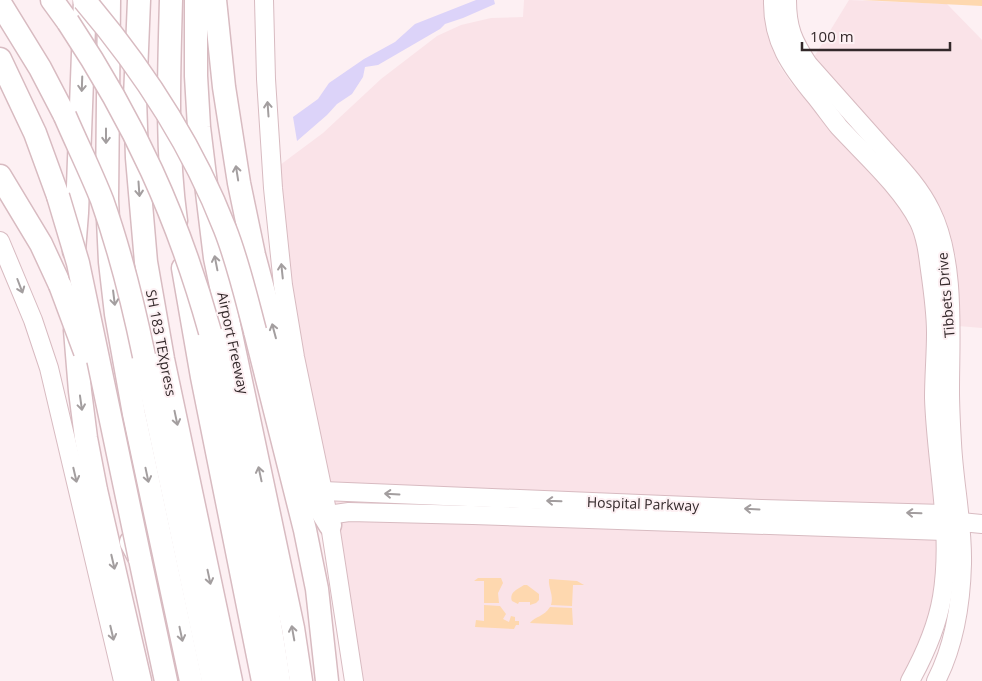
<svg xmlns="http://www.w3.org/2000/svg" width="982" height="681" viewBox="0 0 982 681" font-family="'Open Sans',sans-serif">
<rect width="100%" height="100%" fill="#fdf0f3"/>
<!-- built -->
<g fill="#fae3e8">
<path d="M524,0H765V16L771,43L779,65L792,84L883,182L900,204L909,223L923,261L925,277L928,440L930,470L938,543L937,575L928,625L905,681H364L334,502L300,335L289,262L280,165L323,133L381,79L437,36L461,25L491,18L523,17Z"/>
<path d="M849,0L947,4L982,40V328L958,326L956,256L938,212L922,186L877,128L814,57Z"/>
</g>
<!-- green -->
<g fill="#fed8af">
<path d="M862,0H982V6Z"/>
<path d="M478,578H501L503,583L498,593L499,603H484V581H474Z"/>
<path d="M549,579L577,581L584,585H573L572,606L551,605C554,595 548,588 549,579Z"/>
<path d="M524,585H527L539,594V600L536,603L530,605V602H519L518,604L512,601C509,592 518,589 524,585Z"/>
<path d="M484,605L500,606L506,614L503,619L509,622L511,616L515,617V621H519V625H516L514,629L475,627L476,620L484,621Z"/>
<path d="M550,607L572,608L573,625L530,623C535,616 544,617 550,607Z"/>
</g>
<!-- water -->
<path fill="#dcd3f9" d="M476,0H494L495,4L463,18L445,24L440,29L378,65L365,67L363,77L352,94L337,104L327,115L297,141L293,117L318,99L329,83L364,59L395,42L415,24Z"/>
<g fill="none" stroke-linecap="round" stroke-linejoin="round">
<!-- secondary casing -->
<g stroke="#d8bbc1" stroke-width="20">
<g id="secondary">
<path d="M264,0L266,79L273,188L283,285L295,357L330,525L354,681"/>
<path d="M773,0C772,41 791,67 816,97C824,107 831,117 839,127C865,155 902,188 919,222C926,237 928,254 930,270C933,291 936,312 936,333C936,355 934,376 934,398C936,464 953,531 942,597C937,627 925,654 910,681"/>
<path d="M787,0C787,28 793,41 808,64C832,91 856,118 881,146C899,166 919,186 931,211C956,261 950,336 950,390C950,408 951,426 952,443C954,484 963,523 962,564C961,603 954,646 936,681"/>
<path d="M0,241L33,320L49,368L123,681"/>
<path d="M323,491L761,509L944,514L961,522L982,524"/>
<path d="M328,515L349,512L473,515L944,531L954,526"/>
</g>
</g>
<!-- highway casing -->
<g stroke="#d8bbc1" stroke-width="25">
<g id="highway">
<path d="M52,0L68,22"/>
<path d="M109,0L107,199L110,262L116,314L134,414L191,681"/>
<path d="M139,0L135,98L137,158L146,262L163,359L231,681"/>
<path d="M171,0C169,73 166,148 176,221"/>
<path d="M196,0V76L199,127L215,258L293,628L301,681"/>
<path d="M215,0L224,87L239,183L254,255L291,394L313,497L330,525"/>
<path d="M0,3L40,68L65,116"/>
<path d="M0,59L35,133L58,196"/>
<path d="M0,176L41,244L60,285"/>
<path d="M74,251L77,213L85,0"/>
<path d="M183,268L202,377L263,681"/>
<path d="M75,330L80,391L86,438L96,490L140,681"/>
<path d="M255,331L305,530L317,589L327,681"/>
<path d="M210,332C235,448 262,564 279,681"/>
<path d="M144,356L213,681"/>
<path d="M131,542L140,559L166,681"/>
</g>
</g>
<!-- secondary -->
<use href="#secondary" stroke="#fff" stroke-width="18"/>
<!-- highway -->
<use href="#highway" stroke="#fff" stroke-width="22"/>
<!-- highway-bridge casing -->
<g stroke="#d8bbc1" stroke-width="25" stroke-linecap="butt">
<g id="highway-bridge">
<path d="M84,0C142,68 192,144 225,229C238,262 246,297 255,331"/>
<path d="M68,22C134,121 178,217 210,332"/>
<path d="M65,116C77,144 91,172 102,200C120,251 133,303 144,356"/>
<path d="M58,196L78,263L140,559"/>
<path d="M60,285L85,352"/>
</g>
</g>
<!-- highway-bridge -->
<use href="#highway-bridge" stroke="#fff" stroke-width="22"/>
</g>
<!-- one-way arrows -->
<defs><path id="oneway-shaft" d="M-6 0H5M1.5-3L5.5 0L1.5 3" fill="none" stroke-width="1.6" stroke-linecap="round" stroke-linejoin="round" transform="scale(1.25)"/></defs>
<g stroke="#a39e9f">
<use href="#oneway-shaft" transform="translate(82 84) rotate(92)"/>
<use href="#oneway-shaft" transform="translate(268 109) rotate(-94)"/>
<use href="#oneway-shaft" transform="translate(106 136) rotate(90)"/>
<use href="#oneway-shaft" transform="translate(237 173) rotate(-99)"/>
<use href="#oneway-shaft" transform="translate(139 189) rotate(86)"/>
<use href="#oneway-shaft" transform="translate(216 263) rotate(-101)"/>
<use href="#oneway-shaft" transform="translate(282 271) rotate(-96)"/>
<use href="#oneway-shaft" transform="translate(20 286) rotate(69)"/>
<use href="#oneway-shaft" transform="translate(114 298) rotate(83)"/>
<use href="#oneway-shaft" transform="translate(274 331) rotate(-105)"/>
<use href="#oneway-shaft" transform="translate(81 403) rotate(82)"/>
<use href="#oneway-shaft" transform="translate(176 418) rotate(78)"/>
<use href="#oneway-shaft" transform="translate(260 474) rotate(-102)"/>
<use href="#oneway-shaft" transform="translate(75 475) rotate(77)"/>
<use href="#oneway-shaft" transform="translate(147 475) rotate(78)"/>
<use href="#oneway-shaft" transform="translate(392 494) rotate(-177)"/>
<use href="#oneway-shaft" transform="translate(554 501) rotate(-178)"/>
<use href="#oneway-shaft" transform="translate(752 509) rotate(-177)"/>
<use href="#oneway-shaft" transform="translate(914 513) rotate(-178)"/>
<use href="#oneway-shaft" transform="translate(113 562) rotate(77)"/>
<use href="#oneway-shaft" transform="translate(209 577) rotate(78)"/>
<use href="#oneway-shaft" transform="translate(112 633) rotate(77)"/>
<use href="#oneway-shaft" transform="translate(293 633) rotate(-100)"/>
<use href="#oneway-shaft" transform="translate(181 634) rotate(78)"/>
</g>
<g text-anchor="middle" stroke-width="4" stroke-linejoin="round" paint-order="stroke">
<!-- street labels -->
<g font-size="14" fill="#33282a" stroke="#fdf0f3">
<text transform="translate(946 295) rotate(-95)" y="5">Tibbets Drive</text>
<text transform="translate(161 343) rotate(79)" y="5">SH 183 TEXpress</text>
<text transform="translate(233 343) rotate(78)" y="5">Airport Freeway</text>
<text transform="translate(643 504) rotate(2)" y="5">Hospital Parkway</text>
</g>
</g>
<!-- scale -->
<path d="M802 42v8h148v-8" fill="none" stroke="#33282a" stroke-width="2.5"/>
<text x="810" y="42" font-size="15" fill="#33282a" stroke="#fdf0f3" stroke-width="4" paint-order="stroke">100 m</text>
</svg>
